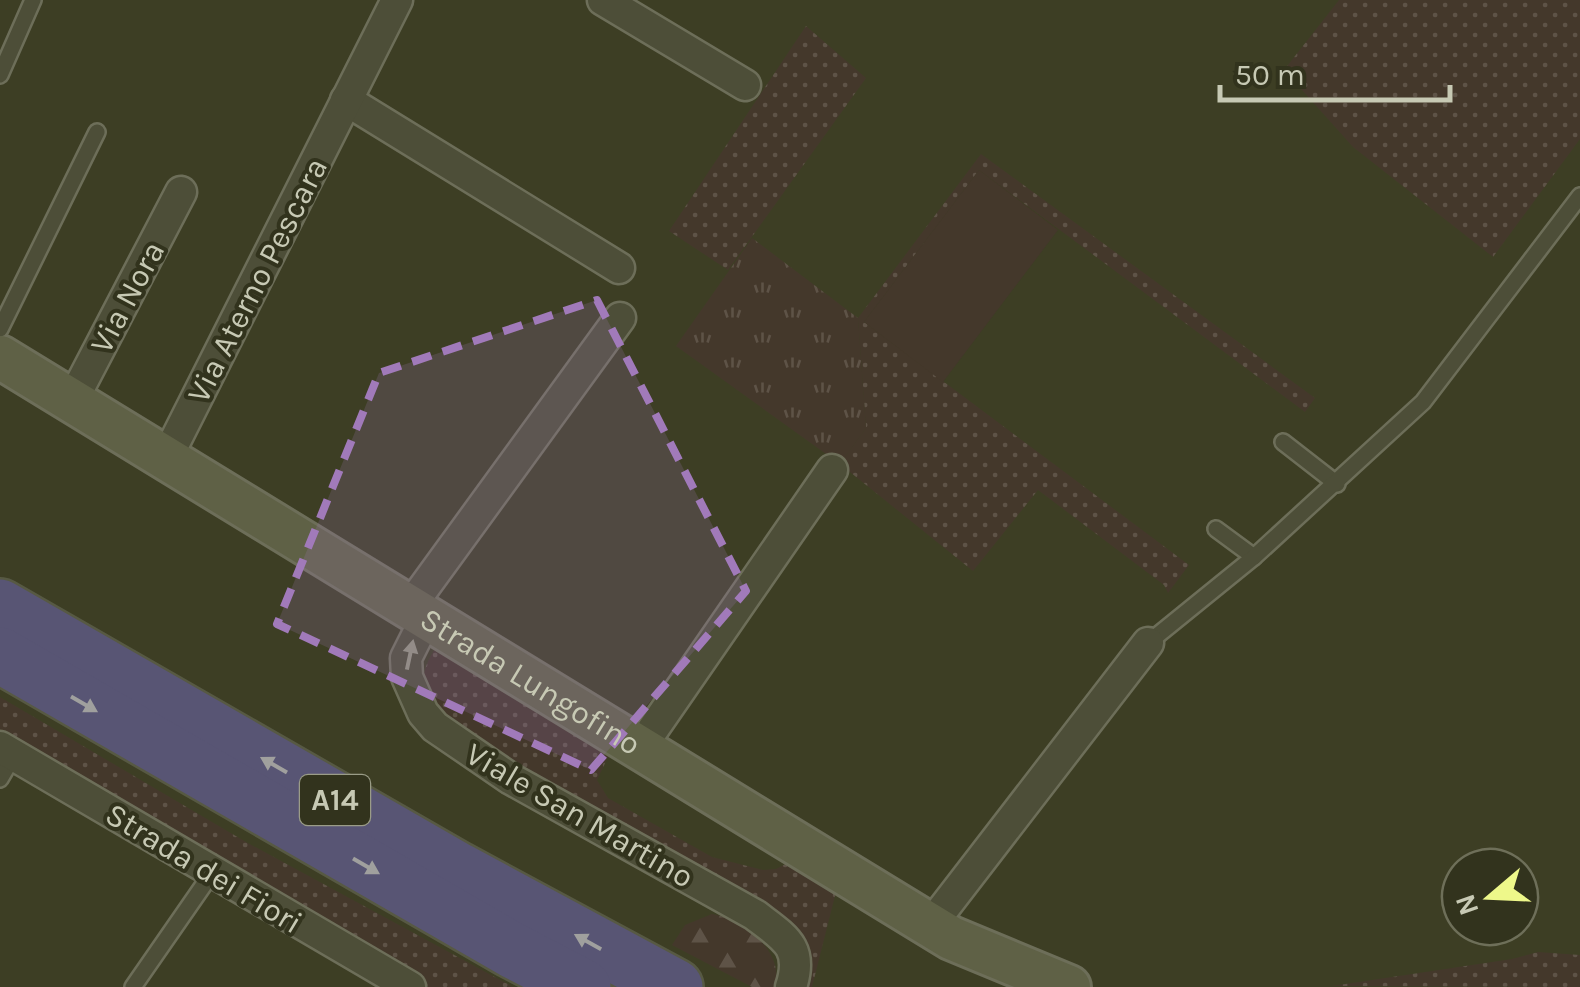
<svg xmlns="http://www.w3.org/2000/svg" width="1580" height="987" viewBox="0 0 1580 987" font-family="Karla,sans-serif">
<defs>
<pattern id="grass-dots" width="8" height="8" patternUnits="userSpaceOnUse" patternTransform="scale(2.5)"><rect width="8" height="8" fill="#44382b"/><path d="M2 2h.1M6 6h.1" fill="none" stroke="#5e5347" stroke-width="1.8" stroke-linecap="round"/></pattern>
<pattern id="forest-firs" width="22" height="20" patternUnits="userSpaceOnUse" patternTransform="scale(2.5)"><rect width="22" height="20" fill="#44382b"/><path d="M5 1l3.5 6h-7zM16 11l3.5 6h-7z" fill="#5e5347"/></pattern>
<pattern id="park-tufts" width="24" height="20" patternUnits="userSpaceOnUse" patternTransform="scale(2.5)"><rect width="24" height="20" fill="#44382b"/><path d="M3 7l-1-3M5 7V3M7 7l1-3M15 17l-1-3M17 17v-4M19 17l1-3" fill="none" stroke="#5e5347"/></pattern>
</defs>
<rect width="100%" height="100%" fill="#3d3e24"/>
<!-- grass -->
<g fill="url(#grass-dots)">
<path d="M1339,0H1580V139L1493,257L1353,147L1284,70Z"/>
<path d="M806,26L866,78L728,270L669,231Z"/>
<path d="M981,154L1315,398L1305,412L979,170L864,322L1189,565L1168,593L1164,585L1038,490L973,571L840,464L866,428L858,318Z"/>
<path d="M438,644L610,753L597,780L608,798L712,857L763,870L776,869L791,861L837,888L812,987H801L802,945L471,740C430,711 405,693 438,644Z"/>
<path d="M0,697L246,842L513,987H425L0,737Z"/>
<path d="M1538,952L1580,955V987L1332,986L1512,959Z"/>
</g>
<!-- forest -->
<path fill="url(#forest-firs)" d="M712,914C743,919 785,951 775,987H752L672,945L685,925Z"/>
<!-- park -->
<path fill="url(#park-tufts)" d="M752,238L858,318L866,428L840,464L676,346Z"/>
<!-- garden -->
<path fill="#44382b" d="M979,170L1058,230L943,382L864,322Z"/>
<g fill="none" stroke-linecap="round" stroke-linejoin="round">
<!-- lane casing -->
<g stroke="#6d6e59" stroke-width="20">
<g id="lane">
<path d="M0,75L33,0"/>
<path d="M0,329L97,132"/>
<path d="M1283,442L1337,484"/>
<path d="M1216,529L1254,557"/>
<path d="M1148,643L1254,557L1423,402L1580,196"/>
<path d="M0,779L14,755"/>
<path d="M133,987L212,873"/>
</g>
</g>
<!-- street casing -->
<g stroke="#6d6e59" stroke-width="35">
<g id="street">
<path d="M603,0L745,85"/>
<path d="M346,100L619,268"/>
<path d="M72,401L181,192"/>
<path d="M166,459L397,0"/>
<path d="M409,608L620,318"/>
<path d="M426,618L406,658L407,677L423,713L435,727L511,779L755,915C785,938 804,947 791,987"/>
<path d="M0,747L410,987"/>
<path d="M640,748L832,470"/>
<path d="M930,926L1148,643"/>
</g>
</g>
<!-- secondary casing -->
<g stroke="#6d6e59" stroke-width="48">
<g id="secondary">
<path id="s1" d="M0,357L951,938L1069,987"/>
</g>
</g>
<!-- highway casing -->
<g stroke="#575943" stroke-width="60">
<g id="highway">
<path d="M0,607L458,870L675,987"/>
<path d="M0,655L512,950L583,987"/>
</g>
</g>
<!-- lane -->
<use href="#lane" stroke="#4d4e38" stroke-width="15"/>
<!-- street -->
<use href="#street" stroke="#4d4e38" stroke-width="30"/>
<!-- secondary -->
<use href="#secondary" stroke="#5f6146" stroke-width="42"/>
<!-- highway -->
<use href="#highway" stroke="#585574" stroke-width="55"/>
</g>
<!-- one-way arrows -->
<defs><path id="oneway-solid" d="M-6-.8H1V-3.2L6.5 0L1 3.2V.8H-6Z" transform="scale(2.5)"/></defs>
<use fill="#90927c" href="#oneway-solid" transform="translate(410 655) rotate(-78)"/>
<g fill="#a0a09e">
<use href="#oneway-solid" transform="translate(84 704) rotate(30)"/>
<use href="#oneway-solid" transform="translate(274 765) rotate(-150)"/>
<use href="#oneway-solid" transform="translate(366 866) rotate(30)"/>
<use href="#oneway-solid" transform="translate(588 942) rotate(-151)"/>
</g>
<!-- marked area -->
<path fill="#a17aba" fill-opacity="0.2" stroke="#a17aba" stroke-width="8" stroke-dasharray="20 12" stroke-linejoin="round" d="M597,300L746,591L591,770L277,624L379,373Z"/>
<g text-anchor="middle" stroke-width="8" stroke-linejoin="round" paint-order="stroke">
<!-- shield labels -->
<rect fill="#32331d" stroke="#9a9c87" stroke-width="2.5" x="300" y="775" width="70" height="50" rx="8"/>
<g font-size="30" font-weight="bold" fill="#c7c9b4">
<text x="335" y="810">A14</text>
</g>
<!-- street labels -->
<g font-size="32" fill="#c7c9b4" stroke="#32331d">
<text transform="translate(257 280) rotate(-63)" y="11">Via Aterno Pescara</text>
<text transform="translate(127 297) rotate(-62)" y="11">Via Nora</text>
<text dy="11" stroke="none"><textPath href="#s1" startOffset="622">Strada Lungofino</textPath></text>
<text transform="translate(580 815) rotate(30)" y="11">Viale San Martino</text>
<text transform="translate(204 868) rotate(31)" y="11">Strada dei Fiori</text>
</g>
</g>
<!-- north arrow -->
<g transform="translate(1490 897) rotate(251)"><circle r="48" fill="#32331d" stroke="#6e6f59" stroke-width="2.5"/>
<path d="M0-8L18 38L0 25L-18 38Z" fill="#eef88a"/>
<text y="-15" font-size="28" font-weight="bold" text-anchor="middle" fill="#c7c9b4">N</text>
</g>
<!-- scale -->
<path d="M1220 85v15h230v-15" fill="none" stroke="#c7c9b4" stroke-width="5"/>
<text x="1235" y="85" font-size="30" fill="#c7c9b4" stroke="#32331d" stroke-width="8" paint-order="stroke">50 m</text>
</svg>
